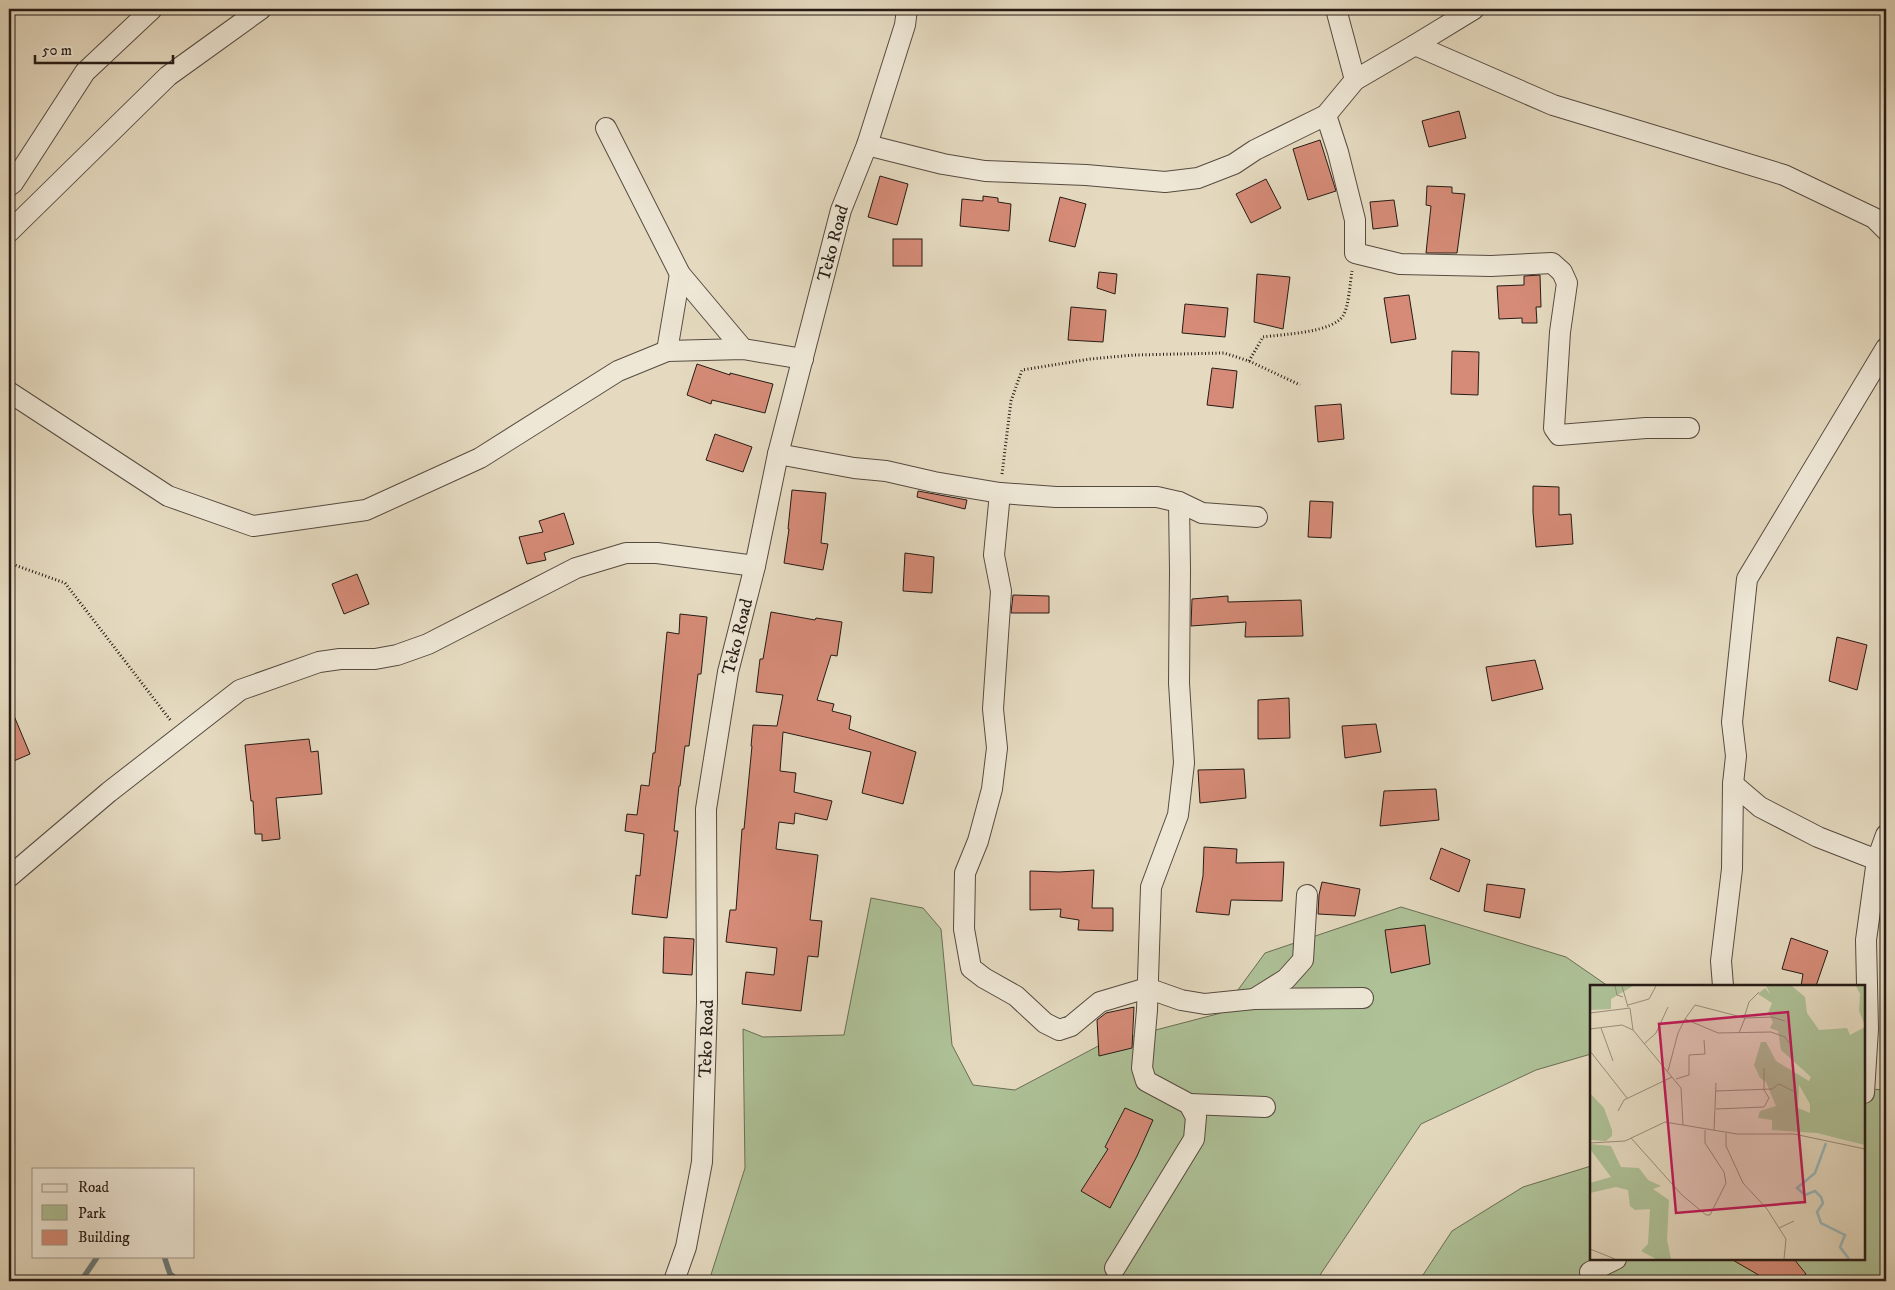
<svg xmlns="http://www.w3.org/2000/svg" width="1895" height="1290" viewBox="0 0 1895 1290" font-family="'IM FELL DW Pica',serif">
<rect width="100%" height="100%" fill="#e5dac0"/>
<filter id="stains"><feTurbulence type="fractalNoise" baseFrequency=".004" numOctaves="4"/><feColorMatrix values="0 0 0 0 .2 0 0 0 0 .09 0 0 0 0 .02 0 0 0 .5 -.17"/></filter>
<radialGradient id="worn" r=".72"><stop offset=".6" stop-color="#630" stop-opacity="0"/><stop offset="1" stop-color="#630" stop-opacity=".3"/></radialGradient>
<!-- green -->
<g fill="#aec197" stroke="#6a6e56">
<path d="M871,898L923,908L941,929L952,1045L973,1085L1015,1090L1102,1044L1221,1013L1265,953L1401,907L1566,957L1608,986H1591V1054L1536,1070L1421,1124L1316,1281H709L745,1168L743,1029L763,1037L844,1035Z"/>
<path d="M1870,1089L1886,1090V1281H1419L1452,1231L1523,1187L1591,1166V1259H1864V1095Z"/>
</g>
<g fill="none" stroke-linecap="round" stroke-linejoin="round">
<!-- stream -->
<g stroke="#6c797a" stroke-width="5.5">
<path d="M164,1256L170,1274L179,1281"/>
<path d="M81,1281L98,1256"/>
</g>
</g>
<!-- building -->
<g fill="#d58b77" stroke="#261b15">
<path d="M1459,111L1466,138L1429,147L1422,121Z"/>
<path d="M1320,140L1336,191L1308,200L1293,149Z"/>
<path d="M880,176L908,184L897,225L868,217Z"/>
<path d="M1266,179L1281,208L1251,223L1236,194Z"/>
<path d="M1427,186L1452,187V193L1465,194L1457,253H1426L1431,206L1426,205Z"/>
<path d="M983,196L998,198V202L1011,204L1009,231L960,226L962,199L983,201Z"/>
<path d="M1060,197L1086,204L1075,247L1049,241Z"/>
<path d="M1394,200L1398,226L1373,229L1370,202Z"/>
<rect x="893" y="239" width="29" height="27"/>
<path d="M1099,272L1117,274L1115,294L1097,288Z"/>
<path d="M1257,274L1290,277L1283,329L1254,322Z"/>
<path d="M1540,275L1541,307H1536L1537,323H1522V318L1499,319L1497,286L1524,285V276Z"/>
<path d="M1409,295L1416,339L1391,343L1384,298Z"/>
<path d="M1185,304L1228,308L1225,337L1182,333Z"/>
<path d="M1071,307L1106,310L1103,342L1068,340Z"/>
<path d="M1452,351L1479,352L1478,395L1451,394Z"/>
<path d="M697,364L730,375V373L773,384L765,413L712,400L711,404L687,395Z"/>
<path d="M1212,368L1237,371L1233,408L1207,405Z"/>
<path d="M1341,404L1344,439L1318,442L1315,406Z"/>
<path d="M715,434L752,447L743,472L706,460Z"/>
<path d="M1533,486L1559,487V515L1571,514L1573,544L1536,547L1533,512Z"/>
<path d="M792,490L826,493L821,543L828,544L823,570L784,563L789,529H788Z"/>
<path d="M918,491L967,500L965,509L917,497Z"/>
<path d="M1310,501L1333,502L1331,538L1308,537Z"/>
<path d="M564,513L574,544L544,553L546,560L527,564L519,537L543,532L539,521Z"/>
<path d="M905,553L934,557L932,593L903,591Z"/>
<path d="M357,574L369,604L344,614L332,584Z"/>
<path d="M1013,595L1049,596V613H1011Z"/>
<path d="M1228,596V602L1301,600L1303,636L1245,637L1246,622L1191,626L1192,599Z"/>
<path d="M771,612L815,620L816,618L842,622L837,656L831,655L817,700L834,704L832,711L851,716L849,729L916,752L903,804L862,793L871,752L783,732L780,771L796,773L794,792L832,801L827,820L795,813L794,824L779,822L776,849L818,855L810,920L822,921L818,957L808,956L801,1011L742,1004L746,972L774,975L777,948L726,942L730,910H736L742,829H744L752,746H751L753,725L777,726L783,695L756,692L760,659H763Z"/>
<path d="M680,614L707,617L701,674H698L689,746H685L680,786H679L674,831H678L667,918L632,914L636,875L640,876L644,834L625,831L627,814L637,815L641,785L649,786L653,753H655L667,632L679,634Z"/>
<path d="M1837,637L1867,645L1857,690L1829,681Z"/>
<path d="M1535,660L1543,689L1492,701L1486,667Z"/>
<path d="M1289,698L1290,738L1258,739V700Z"/>
<path d="M9,704L30,754L9,763Z"/>
<path d="M1376,724L1381,752L1345,758L1342,726Z"/>
<path d="M309,739L311,752L318,751L322,794L276,798L280,839L262,841V834H255L253,801H251L245,745Z"/>
<path d="M1244,769L1246,798L1200,803L1198,770Z"/>
<path d="M1436,789L1439,820L1380,826L1384,791Z"/>
<path d="M1204,847L1237,849L1236,863L1284,862L1282,901L1231,900L1229,915L1196,912L1203,876Z"/>
<path d="M1441,848L1470,860L1459,892L1430,879Z"/>
<path d="M1094,870L1092,908H1113V931L1078,930L1079,920L1060,917L1061,909L1030,910V871L1059,872Z"/>
<path d="M1322,882L1360,889L1355,916L1318,914L1319,895Z"/>
<path d="M1487,884L1525,889L1520,918L1484,911Z"/>
<path d="M1425,925L1430,964L1391,973L1385,930Z"/>
<path d="M664,937L694,939L692,975L663,973Z"/>
<path d="M1791,938L1828,951L1816,986H1801L1803,974L1782,969Z"/>
<path d="M1134,1007L1132,1048L1099,1056L1097,1020L1106,1013Z"/>
<path d="M1125,1108L1153,1120L1137,1156L1110,1208L1081,1191L1108,1149L1105,1147Z"/>
<path d="M1731,1259H1794L1806,1274L1795,1281H1765L1762,1277Z"/>
</g>
<g fill="none" stroke-linecap="round" stroke-linejoin="round">
<!-- minor casing -->
<g stroke="#564b40" stroke-width="22">
<g id="minor">
<path d="M1336,9L1355,80"/>
<path d="M1415,45L1553,105L1784,175L1874,218L1886,230"/>
<path d="M1326,115L1338,152L1355,220V253L1400,264L1491,266L1552,263L1562,272L1567,283L1560,332L1554,428L1559,435L1646,428H1689"/>
<path d="M606,128L680,274L743,349"/>
<path d="M867,145L943,164L985,171L1086,175L1165,182L1198,178L1234,164L1255,150L1326,115L1355,80L1415,45L1474,9"/>
<path d="M9,186L13,183L85,72L152,9"/>
<path d="M9,232L168,76L261,9"/>
<path d="M667,351L680,274"/>
<path d="M9,392L168,496L253,526L366,510L480,458L618,371L667,351L743,349L803,359"/>
<path d="M778,454L854,468L886,471L934,482L1000,493L1056,497H1157L1179,502L1202,513L1257,517"/>
<path d="M1000,493L994,555L1001,591L993,709L997,748L992,789L978,841L965,873L964,929L971,968L984,978L1016,996L1045,1023L1059,1030L1071,1026L1100,1002L1147,988L1181,1000L1205,1004L1254,999L1363,998"/>
<path d="M1733,784L1760,807L1818,837L1877,860"/>
<path d="M9,877L109,792L240,690L319,662L340,659H375L397,655L428,644L576,568L626,553H657L755,566"/>
<path d="M1723,986L1721,961L1732,869L1733,784L1736,756L1732,722L1747,579L1886,348"/>
<path d="M1254,999L1286,979L1303,960L1307,895"/>
<path d="M1864,1093L1868,1029L1866,940L1877,860L1886,835"/>
<path d="M1189,1104L1265,1107"/>
<path d="M1115,1268L1194,1139L1196,1117L1189,1104L1146,1081L1142,1068L1147,1010L1151,887L1178,815L1184,763L1179,683L1180,570L1179,502"/>
<path d="M1590,1272L1616,1259"/>
<path id="s1" d="M674,1281L686,1247L702,1162L707,1002L706,809L728,672L755,566L778,454L841,210L867,145L905,25L907,9"/>
</g>
</g>
<!-- path -->
<g stroke="#261b15" stroke-width="3" stroke-dasharray="1 2.5" stroke-linecap="butt">
<path d="M1249,361L1263,337C1283,334 1335,333 1344,314C1349,304 1350,283 1352,271"/>
<path d="M1002,474L1011,401L1022,370L1090,359L1134,355L1224,353L1249,361L1300,385"/>
<path d="M9,563L65,583L171,721"/>
</g>
<!-- minor -->
<use href="#minor" stroke="#eee7d6" stroke-width="20"/>
</g>
<g text-anchor="middle" stroke-width="5" stroke-linejoin="round" paint-order="stroke">
<!-- street labels -->
<g font-size="18" fill="#261b15" stroke="#eee7d6">
<text dy="6" stroke="none"><textPath href="#s1" startOffset="1056">Teko Road</textPath></text>
<text dy="6" stroke="none"><textPath href="#s1" startOffset="651">Teko Road</textPath></text>
<text dy="6" stroke="none"><textPath href="#s1" startOffset="246">Teko Road</textPath></text>
</g>
</g>
<!-- overview -->
<g transform="translate(1590 985)">
<rect width="275" height="275" fill="#e5dac0"/>
<path d="M0,1H43L21,14V24L0,25ZM176,1H202L215,12L217,28L229,45L257,43L260,50L275,42V160L227,148L182,145V135L168,133L170,126L186,121L176,97L170,93L164,80L171,57H176L186,76L219,96L221,92L191,65L188,46L180,43L183,37L178,28L182,18L168,9L175,3L180,9ZM209,100L220,119V128L208,123ZM266,1H275V41L269,26L270,9ZM0,108L14,123L22,145V151L16,156L0,155ZM0,159L21,161L31,182L49,183L58,195L71,201L63,204L79,215L77,255L81,274H66L51,266L58,259L60,224L45,225L40,221L38,205L26,202L0,208V198L21,192L0,164Z" fill="#aec197" fill-rule="evenodd"/>
<path fill="none" stroke="#9bb8bd" stroke-width="2.5" d="M236,158L225,188L207,203L215,210L225,206L231,212L233,218L227,227L231,238L255,250L250,262L259,274"/>
<path fill="none" stroke="#998e7c" stroke-width="1" d="M25,1L27,10L33,12M32,1L38,22M38,20L59,14L66,1M0,28L40,23L43,45M154,33L159,17L169,7M95,34L105,20L155,33L182,32L195,36M11,43L23,76M0,44L32,40L43,45L91,103L93,140M149,48L155,33M54,59L66,48L78,22M0,66L37,113M78,86L88,48L95,34L128,48L181,47L195,52L199,58M86,94L99,90V70L115,69L114,55M126,106L182,104L189,99L203,106M126,124L174,122L179,113L174,105V83M28,126L34,115L82,92M124,146L126,98M136,148V161L153,198L177,224L196,254L194,274M41,153L92,210L116,230H120L136,198L134,187L115,158V145M0,158L35,156L75,137L147,149H204L275,164M189,243L204,236M0,264L25,274"/>
<path fill="#c2185b" fill-opacity="0.15" stroke="#c2185b" stroke-width="2.5" d="M198,27L215,217L86,228L69,39Z"/>
<rect width="275" height="275" fill="none" stroke="#261b15" stroke-width="2.5"/>
</g>
<!-- margin -->
<rect width="1895" height="1290" fill="none" stroke="#e5dac0" stroke-width="30"/>
<rect x="10" y="10" width="1875" height="1270" fill="none" stroke="#261b15" stroke-width="2.5"/>
<rect x="15" y="15" width="1865" height="1260" fill="none" stroke="#261b15"/>
<!-- legend -->
<rect x="32" y="1168" width="162" height="90" fill="#eee7d6" stroke="#9e9589"/>
<rect x="42" y="1184" width="25" height="8" fill="#eee7d6" stroke="#9e9589"/>
<text x="78" y="1192" font-size="15" fill="#261b15">Road</text>
<rect x="42" y="1205" width="25" height="15" fill="#aec197" stroke="#9e9589"/>
<text x="78" y="1218" font-size="15" fill="#261b15">Park</text>
<rect x="42" y="1230" width="25" height="15" fill="#d58b77" stroke="#9e9589"/>
<text x="78" y="1242" font-size="15" fill="#261b15">Building</text>
<!-- scale -->
<path d="M35 55v8h138v-8" fill="none" stroke="#261b15" stroke-width="2.5"/>
<text x="42" y="55" font-size="15" fill="#261b15" stroke="#eee7d6" stroke-width="4" paint-order="stroke">50 m</text>
<rect width="100%" height="100%" filter="url(#stains)"/>
<rect width="100%" height="100%" fill="url(#worn)"/>
</svg>
